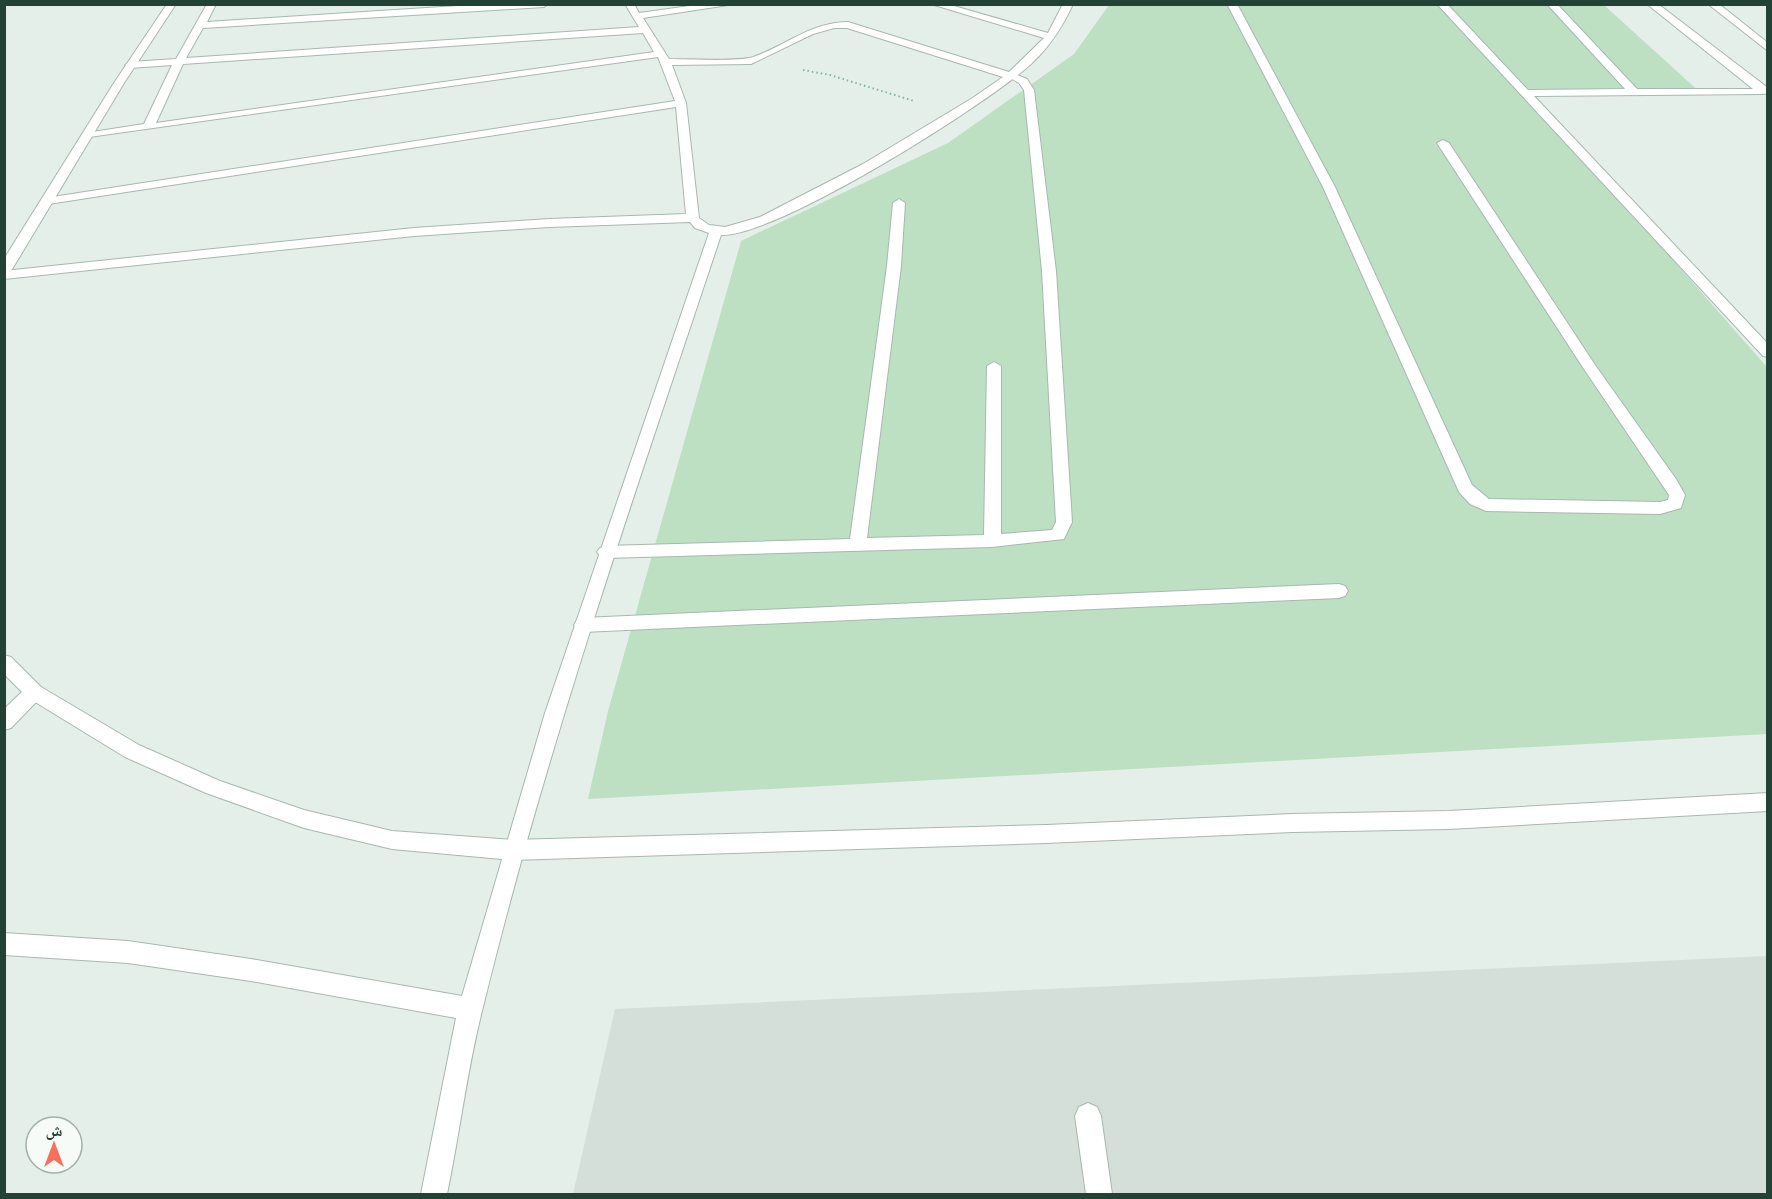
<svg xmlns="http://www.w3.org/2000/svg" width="1772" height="1199" viewBox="0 0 1772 1199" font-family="'Public Sans','Noto Naskh Arabic',sans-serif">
<rect width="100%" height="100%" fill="#e5efe9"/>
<!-- built -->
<path fill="#d3dfd8" d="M1767,956V1194H573L615,1009Z"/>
<!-- green -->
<path fill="#bde0c3" d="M1109,5H1604L1703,95L1529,96L1767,367V734L588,799L608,711L741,241L948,143L1074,54Z"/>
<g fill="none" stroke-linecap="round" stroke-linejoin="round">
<!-- service casing -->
<g stroke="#a7b8b0" stroke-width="2">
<g id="service">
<path d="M1227,4H1237L1335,187L1472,485L1489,499L1660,502L1668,500L1669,495L1582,366L1437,143L1443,140L1449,143L1595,365L1676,479L1685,495L1681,508L1660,514L1486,511L1470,504L1459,492L1323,187Z"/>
<path d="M1437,4H1447L1528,90L1625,89L1547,4H1557L1637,89H1766V93L1762,94L1534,96L1768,344V357L1763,356Z"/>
<path d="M1012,73L1027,79L1034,90L1056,271L1072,522L1064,539L992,547L606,558L600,556L597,552L600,548L606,546L850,539L887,266L893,203L899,199L905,203L901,266L867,538L984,535L987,366L994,362L1001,366V534L1052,530L1056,522L1042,271L1024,90L1019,83L1007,76Z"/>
<path d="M1339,584L1345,586L1348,591L1345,596L1339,598L583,632L577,630L574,625L577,620L583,618Z"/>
<path d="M1088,1103L1097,1107L1101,1116L1112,1194H1086L1075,1116L1079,1107Z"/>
</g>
</g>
<!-- minor casing -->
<g stroke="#a7b8b0" stroke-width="2">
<g id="minor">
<path d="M207,4H216L207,22L489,4H548L544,7L203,28L186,58L639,27L625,4H634L639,13L704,4H735L643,18L669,59C688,59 737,62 753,57C788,45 808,23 848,22L1009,72L1044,38L931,4H947L1048,33L1063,4H1073C1062,28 1050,46 1032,63C988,104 777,237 721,235C636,490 547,745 483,1007C467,1069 460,1132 447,1194H421L456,1018L251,981L128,963L4,955V933L128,941L251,959L462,996L545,713L709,233L695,228L690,222L549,227L414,236L4,279V271L414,228L549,219L686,214L676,107L42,205L40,202L46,198L675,101L658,57L82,138V134L86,133L144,124L172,65L130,68L125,65L130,62L176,59ZM834,28H847L1003,77L971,99L863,164L760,217L725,227L709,225L699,218L686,103L672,65L751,64L813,34ZM643,33L654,52L156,123L183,64Z"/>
<path d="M1647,4H1658L1768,88V94L1758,93Z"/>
<path d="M1708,4H1719L1768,43V51Z"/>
<path d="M34,684L41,687L44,692L41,697L11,728L4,730V709L27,687Z"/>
</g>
</g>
<!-- tertiary casing -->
<g stroke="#a7b8b0" stroke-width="2">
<g id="tertiary">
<path d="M167,4H176L124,83L11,271L4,275V259L114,83Z"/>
<path d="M4,655L11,657L41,687L139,745L220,781L304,810L392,831L512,840L1046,825L1292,814L1449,811L1768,793V811L1449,829L1292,832L1046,843L512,860L392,849L304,828L206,793L125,757L27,697L4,674Z"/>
</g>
</g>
<!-- path -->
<path stroke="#84b39f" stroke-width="2" stroke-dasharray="1.5 3" stroke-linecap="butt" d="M803,70L830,75L914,101"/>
<!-- service -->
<use href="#service" fill="#fff" fill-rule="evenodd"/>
<!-- minor -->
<use href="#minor" fill="#fff" fill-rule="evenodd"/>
<!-- tertiary -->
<use href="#tertiary" fill="#fff" fill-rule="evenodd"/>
</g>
<!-- border -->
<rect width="1772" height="1199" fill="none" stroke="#234236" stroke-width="12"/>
<!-- north arrow -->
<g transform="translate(54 1145)"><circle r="28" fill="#f6fbf8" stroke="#a2b1aa" stroke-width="1.5"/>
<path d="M0-4.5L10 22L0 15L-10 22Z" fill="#f76f5b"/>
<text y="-9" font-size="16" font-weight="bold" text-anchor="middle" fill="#234236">ش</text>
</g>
</svg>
